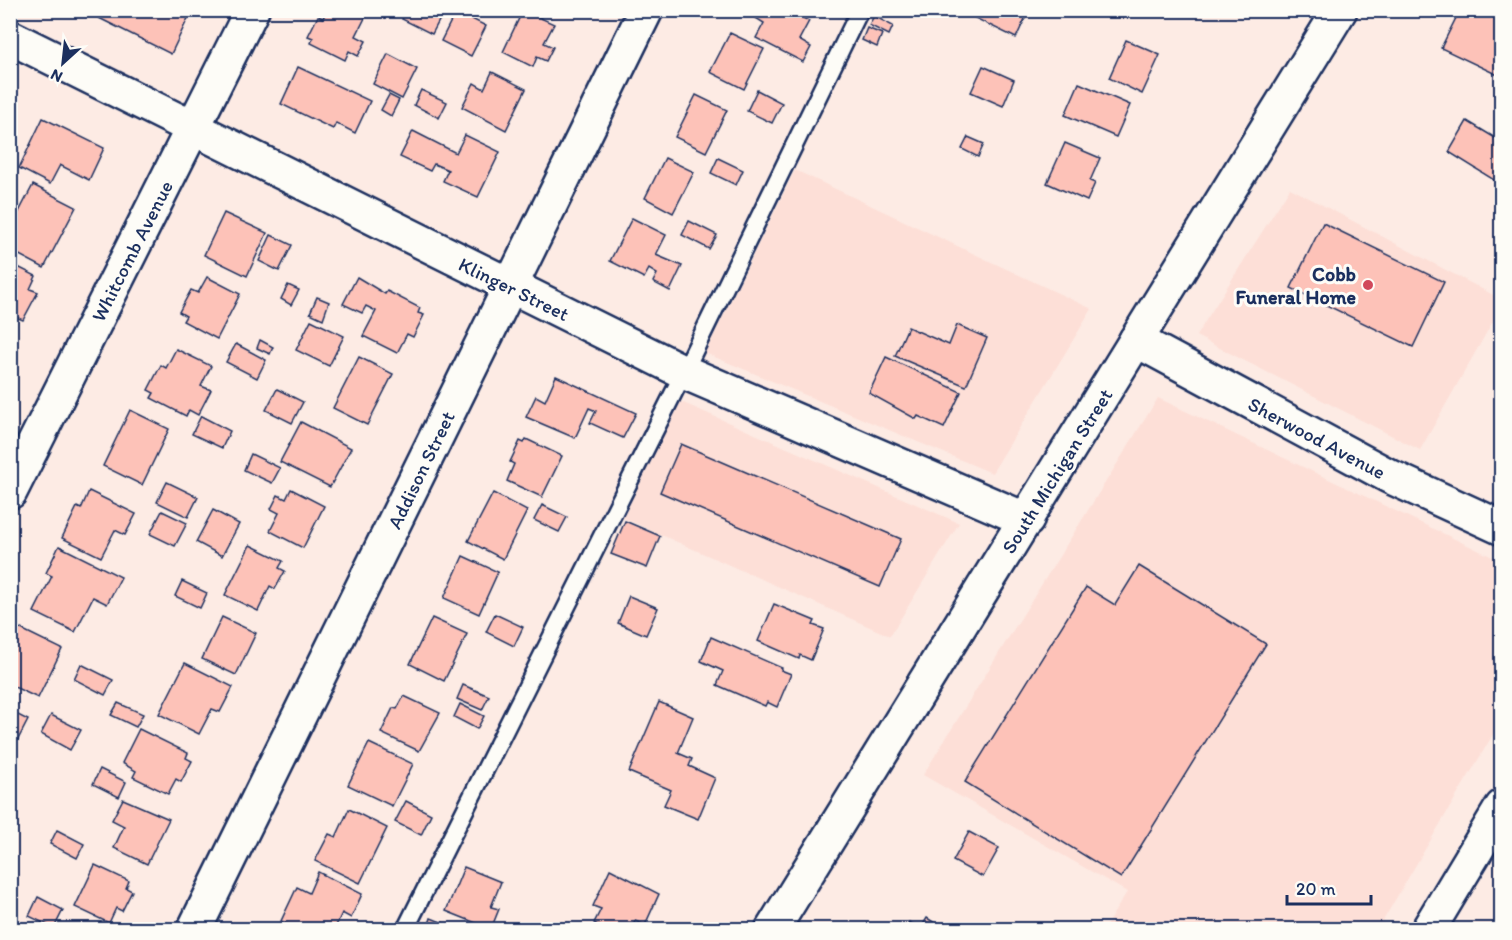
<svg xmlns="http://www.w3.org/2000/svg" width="1512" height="940" viewBox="0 0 1512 940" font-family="Itim,sans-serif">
<rect width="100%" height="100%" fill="#fdebe4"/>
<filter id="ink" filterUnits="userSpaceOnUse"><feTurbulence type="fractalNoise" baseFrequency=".0167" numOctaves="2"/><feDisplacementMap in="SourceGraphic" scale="12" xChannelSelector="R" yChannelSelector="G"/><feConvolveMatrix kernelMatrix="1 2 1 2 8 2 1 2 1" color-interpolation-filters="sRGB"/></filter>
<g filter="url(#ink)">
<!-- built -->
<g fill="#fddfd7">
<path d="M795,170L1092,309L992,473L705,353Z"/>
<path d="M1290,188L1501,299V307L1420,450L1196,336Z"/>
<path d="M1158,398L1501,561V721L1378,929H1104L1127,892L923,775Z"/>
<path d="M679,401L959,523L890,636L623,518Z"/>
</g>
<!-- building -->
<g fill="#fdc2b8" stroke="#1b2f5e" stroke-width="1.5">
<path d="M97,10H177L189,16L171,54L95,16Z"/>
<path d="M327,10H369L356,36L366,41L358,56L349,51L345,60L311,43L313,38L308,36L318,16L323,18Z"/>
<path d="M407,10H429L441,17L432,34L402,19Z"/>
<path d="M523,10L554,24L544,43L553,47L546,61L537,57L533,67L503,52Z"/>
<path d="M743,10H787L809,21L799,40L811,47L803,62L756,38L764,23Z"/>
<path d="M976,10H1029L1016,38L973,17Z"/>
<path d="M1460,10H1502V77L1441,48Z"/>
<path d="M456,11L486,26L471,56L441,41Z"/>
<path d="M874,16L893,26L889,35L869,25Z"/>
<path d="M867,28L882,34L877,47L862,40Z"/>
<path d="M730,33L764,49L744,89L710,72Z"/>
<path d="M1126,40L1160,55L1142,94L1109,78Z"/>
<path d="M388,54L417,69L402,99L373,84Z"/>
<path d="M983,66L1014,80L1003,106L971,92Z"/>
<path d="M298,67L370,101L355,133L336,123L333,129L281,104Z"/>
<path d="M492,72L526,89L506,130L462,107L474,83L484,89Z"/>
<path d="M1079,83L1130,105L1116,137L1065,115Z"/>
<path d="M421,90L447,102L439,118L414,105Z"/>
<path d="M757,90L782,103L772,123L747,111Z"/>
<path d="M389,95L399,100L391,116L381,110Z"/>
<path d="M696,95L727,110L706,152L675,137Z"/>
<path d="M43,118L104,148L89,180L60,165L50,184L19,168Z"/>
<path d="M1467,121L1502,142V185L1449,152Z"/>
<path d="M413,131L456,153L465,135L500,152L478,197L443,181L448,170L434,164L430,171L400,157Z"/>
<path d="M968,137L984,144L978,157L962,149Z"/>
<path d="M1065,143L1100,158L1090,181L1095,183L1087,201L1047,183Z"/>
<path d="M665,158L694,172L673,213L645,198Z"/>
<path d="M718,158L743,170L736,185L711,173Z"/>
<path d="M33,185L76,207L44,268L10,250V229Z"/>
<path d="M224,213L267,233L247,276L204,255Z"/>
<path d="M632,218L666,235L656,255L682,266L670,291L653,282L657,274L649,269L644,278L610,261Z"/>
<path d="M689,221L717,235L709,249L682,235Z"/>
<path d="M1323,223L1444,282L1413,347L1291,288Z"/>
<path d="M271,235L292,245L279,271L259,261Z"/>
<path d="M10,263L36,276L30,289L38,292L23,320L16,317L14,322L10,320Z"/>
<path d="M207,277L240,294L217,339L183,321L186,316L179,312L191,290L198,293Z"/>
<path d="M357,277L385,294L387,291L420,308L418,313L424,315L413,337L407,334L397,353L363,336L376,311L366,306L362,313L343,304Z"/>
<path d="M288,285L299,290L291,305L281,299Z"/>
<path d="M317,297L329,302L323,319L310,313Z"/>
<path d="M311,320L344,336L329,366L296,350Z"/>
<path d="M957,325L987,338L966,386L895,356L908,327L949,345Z"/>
<path d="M260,340L273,347L270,354L257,348Z"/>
<path d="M236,344L266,360L257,378L226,362Z"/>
<path d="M176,349L211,366L201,386L211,390L198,415L189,410L186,416L151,398L154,393L148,390L161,365L166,368Z"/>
<path d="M359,357L393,374L367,425L333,408Z"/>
<path d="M886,357L961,392L944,428L918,416L916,419L869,393Z"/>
<path d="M556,376L636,413L623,438L590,423L596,411L589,408L575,438L526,417L536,396L545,401Z"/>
<path d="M277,389L303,402L292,423L266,410Z"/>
<path d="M130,410L169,429L142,485L103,466Z"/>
<path d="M201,416L230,431L222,448L192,434Z"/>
<path d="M301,422L351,448L330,487L280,462Z"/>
<path d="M526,439L562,456L542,497L507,481L514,464L510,462L520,441L524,443Z"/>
<path d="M681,444L901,539L880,587L660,492Z"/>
<path d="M251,454L280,468L272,483L244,470Z"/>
<path d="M167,482L198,497L188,517L157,502Z"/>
<path d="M291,489L324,506L303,548L270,531L279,513L271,509L278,495L286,499Z"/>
<path d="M89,491L136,514L125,535L115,530L101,557L62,538L77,507L81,509Z"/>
<path d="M493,493L527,511L503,559L468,541Z"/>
<path d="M542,505L567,517L559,532L534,520Z"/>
<path d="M213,510L239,524L222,556L196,542Z"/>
<path d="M162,511L187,523L175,546L150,534Z"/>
<path d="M625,521L660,536L647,568L611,554Z"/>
<path d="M250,545L283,561L279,568L285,571L275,589L270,586L258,611L225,595Z"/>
<path d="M59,546L121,577L107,604L93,597L75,632L34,612L52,576L46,573Z"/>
<path d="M463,556L498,572L479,614L444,598Z"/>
<path d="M1139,566L1266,644L1121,878L965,782L1086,587L1115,605Z"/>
<path d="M182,581L207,593L200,608L175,596Z"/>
<path d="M629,596L658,608L646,635L618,623Z"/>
<path d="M774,604L815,621L813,625L824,629L811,660L800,655L799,659L758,641Z"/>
<path d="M495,614L523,627L514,646L486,632Z"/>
<path d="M222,617L256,633L236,675L202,659Z"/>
<path d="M432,618L467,634L444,681L410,664Z"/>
<path d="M19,628L62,649L38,698L10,685V646Z"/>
<path d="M711,637L782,668L781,670L791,674L777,707L767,702L765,706L717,685L723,671L701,661Z"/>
<path d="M185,663L233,687L220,712L212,709L199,734L159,714Z"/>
<path d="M81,664L113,680L105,695L74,679Z"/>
<path d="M463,685L489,696L482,710L457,699Z"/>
<path d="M404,696L440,713L419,751L381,733L393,708L397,709Z"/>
<path d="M659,702L693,717L678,753L692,759L689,766L715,778L698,819L664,805L671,790L629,772Z"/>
<path d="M118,703L143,714L136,727L111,715Z"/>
<path d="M460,704L484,716L477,729L454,717Z"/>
<path d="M10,711L28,720L10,755Z"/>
<path d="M51,715L81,730L70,750L41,734Z"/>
<path d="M139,729L188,753L186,758L192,761L181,782L176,779L168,794L133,777L136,771L122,763Z"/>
<path d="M369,743L413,764L392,806L348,785Z"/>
<path d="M100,769L126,782L119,797L93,784Z"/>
<path d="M123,799L169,819L147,864L114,848L124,826L112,820Z"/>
<path d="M406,801L431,814L421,835L395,822Z"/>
<path d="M349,809L387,828L360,883L315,861L329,834L336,837Z"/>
<path d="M57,830L84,844L77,858L50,844Z"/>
<path d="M969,832L999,848L983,877L953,861Z"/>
<path d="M95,865L129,881L126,888L132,891L122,911L116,908L109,923L75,907Z"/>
<path d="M464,867L501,882L491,907L499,909L491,929L446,911Z"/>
<path d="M610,869L659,894L645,925L635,921L631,930H607L594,923L601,909L593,906Z"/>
<path d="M318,872L362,894L351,918L342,913L334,930H299L281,921L297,887L309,893Z"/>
<path d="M38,897L63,910L54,928L29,916Z"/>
<path d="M431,918L456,928V930H427Z"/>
<path d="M927,918L946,930H905L909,922L921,928Z"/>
</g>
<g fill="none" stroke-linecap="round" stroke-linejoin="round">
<!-- lane casing -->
<g stroke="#1b2f5e" stroke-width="21">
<path id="lane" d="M405,930L684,372L860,10"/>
</g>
<!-- street casing -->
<g stroke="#1b2f5e" stroke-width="38">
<g id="street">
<path d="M10,37L684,372L1027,520"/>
<path d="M1136,340L1389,476L1502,528"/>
<path d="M10,492L252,10"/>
<path d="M194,930L646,10"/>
</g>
</g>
<!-- secondary casing -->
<g stroke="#1b2f5e" stroke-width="38">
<path id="secondary" d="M1428,930L1502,807"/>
</g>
<!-- primary casing -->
<g stroke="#1b2f5e" stroke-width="38">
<path id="primary" d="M772,930L1340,10"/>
</g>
<!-- lane -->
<use href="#lane" stroke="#fdfcf7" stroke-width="16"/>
<!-- street -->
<use href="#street" stroke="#fdfcf7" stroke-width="33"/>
<!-- secondary -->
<use href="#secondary" stroke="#fdfcf7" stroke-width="33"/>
<!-- primary -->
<use href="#primary" stroke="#fdfcf7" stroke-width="33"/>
</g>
</g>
<!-- markers -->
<circle fill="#d1495b" stroke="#fdfcf7" stroke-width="2" cx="1368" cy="285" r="6"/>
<g text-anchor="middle" stroke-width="6" stroke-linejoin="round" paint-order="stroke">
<!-- street labels -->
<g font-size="20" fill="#1b2f5e" stroke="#fdfcf7">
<text transform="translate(132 251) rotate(-63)" y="7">Whitcomb Avenue</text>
<text transform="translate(514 289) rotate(26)" y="7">Klinger Street</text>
<text transform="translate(1317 438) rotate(28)" y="7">Sherwood Avenue</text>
<text transform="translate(421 470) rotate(-64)" y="7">Addison Street</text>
<text transform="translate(1057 471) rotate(-58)" y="7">South Michigan Street</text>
</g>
<!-- poi labels -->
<g font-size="20" font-weight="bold" fill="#1b2f5e" stroke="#fdfcf7" text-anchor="end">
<text x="1356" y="281">Cobb<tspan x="1356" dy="23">Funeral Home</tspan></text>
</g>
</g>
<!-- margin -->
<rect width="1512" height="940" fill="none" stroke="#fdfcf7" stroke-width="36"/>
<rect x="18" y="18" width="1476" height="904" fill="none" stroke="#1b2f5e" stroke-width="2" filter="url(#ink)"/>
<!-- north arrow -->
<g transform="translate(63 63) rotate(207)" stroke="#fdfcf7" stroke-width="4.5" paint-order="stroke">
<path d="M0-4.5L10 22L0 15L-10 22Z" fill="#1b2f5e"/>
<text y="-9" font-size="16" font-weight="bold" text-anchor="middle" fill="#1b2f5e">N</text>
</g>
<!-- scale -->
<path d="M1287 895v9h84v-9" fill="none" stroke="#1b2f5e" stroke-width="3"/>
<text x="1296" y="895" font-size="18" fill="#1b2f5e" stroke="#fdfcf7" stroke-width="4.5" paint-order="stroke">20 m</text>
</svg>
